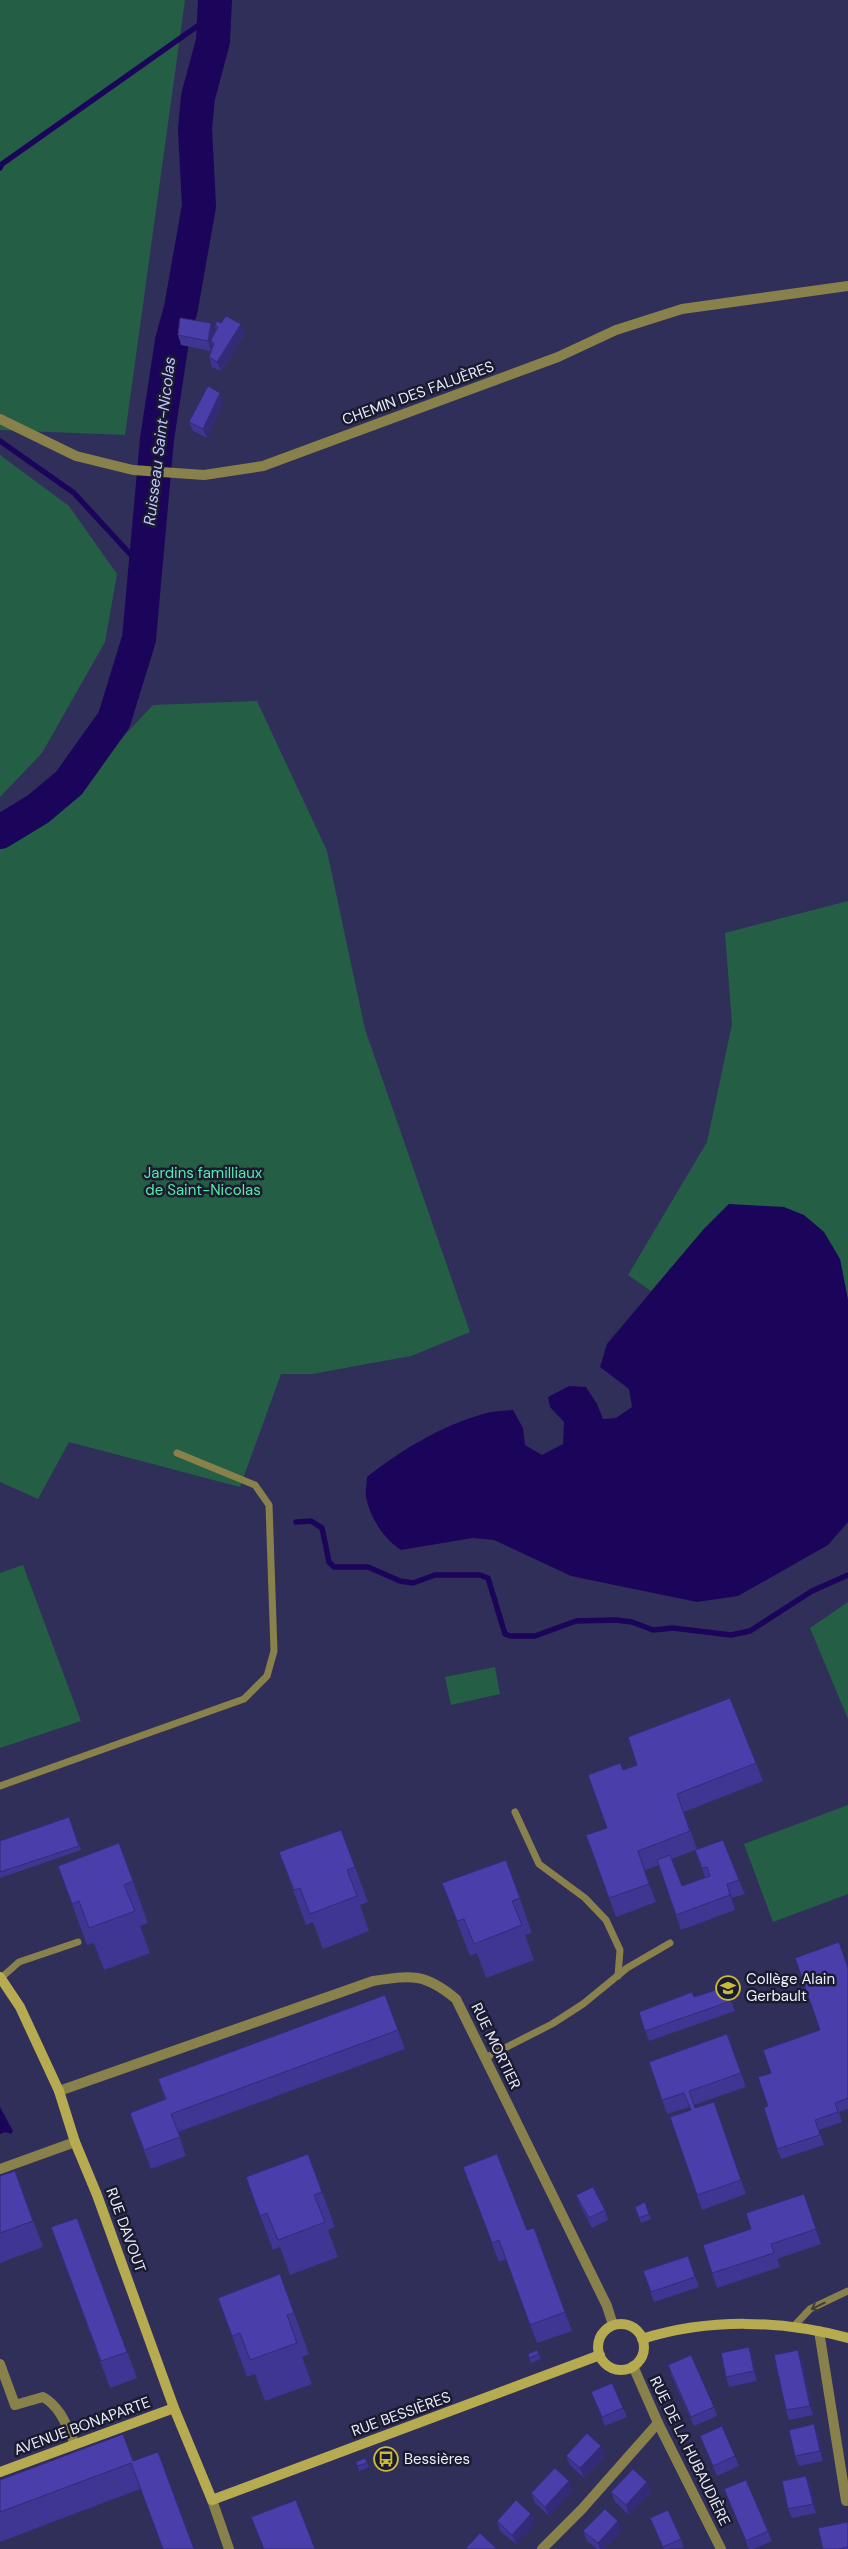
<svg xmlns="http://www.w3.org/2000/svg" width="848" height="2549" viewBox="0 0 848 2549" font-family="'DM Sans',sans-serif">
<rect width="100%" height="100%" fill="#302f5a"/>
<!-- green -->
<g fill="#245e45">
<path d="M0,0H185L125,435L0,430Z"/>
<path d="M0,455L69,506L117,574L105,642L42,753L0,797Z"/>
<path d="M257,701L327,851L365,1029L470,1332L411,1356L312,1374H281L240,1487L69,1442L38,1499L0,1482V846L39,826L153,705Z"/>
<path d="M848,901V1300L840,1259L729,1204L703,1230L651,1291L628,1275L707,1142L732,1024L725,933Z"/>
<path d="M23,1565L81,1721L0,1748V1573Z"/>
<path d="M848,1602V1719L810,1628Z"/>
<path d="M495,1667L500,1694L451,1705L445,1677Z"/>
<path d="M848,1805V1894L773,1922L744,1844Z"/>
</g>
<!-- water -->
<g fill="#1b055a">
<path d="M729,1204L784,1207L804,1215L824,1232L840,1259L848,1300V1522L828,1545L738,1596L697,1602L571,1576L494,1540L473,1538L401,1550C384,1539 370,1518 366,1497C365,1491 367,1483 367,1477C401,1450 441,1426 483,1414C492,1411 503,1411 513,1410L523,1428L525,1445L542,1455L563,1444L564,1422L550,1407L548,1397L569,1386L586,1387L597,1404L603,1419L616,1418L632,1407L629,1389L600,1367L607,1344L703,1230Z"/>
<path d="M0,2107L13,2131L11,2134L5,2132L0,2134Z"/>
</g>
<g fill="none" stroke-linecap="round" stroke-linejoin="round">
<!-- stream -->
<g stroke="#1b055a" stroke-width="5.5">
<path d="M0,168L2,164L216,13"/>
<path d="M0,441L74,493L131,555L144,580"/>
<path d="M296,1522L311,1521L322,1528L329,1562L334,1567H368L400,1581L413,1583L435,1575H480L488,1578L505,1634L510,1636H535L576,1621L616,1620L632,1622L653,1630L673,1628L731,1635L750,1631L812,1591L848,1575"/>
</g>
<!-- river -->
<path stroke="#1b055a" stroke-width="34" d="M0,832L38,809L69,783L114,720L139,639L157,439L172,341L181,308L199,206L195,129L198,97L213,41L215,0"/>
<!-- lane -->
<g stroke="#88814b" stroke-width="7">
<path d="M0,1786L244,1699L267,1676L274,1651L269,1505L255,1485L177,1453"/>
<path d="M515,1812L539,1864L585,1898L606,1920L620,1950L618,1976"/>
<path d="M1,1978L19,1962L78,1942"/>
<path d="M485,2058L552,2024L583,2004L627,1968L670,1943"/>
<path d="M793,2327L810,2309L848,2291"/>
</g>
<!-- street -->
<g stroke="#88814b" stroke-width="10">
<path d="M0,419L76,456L133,470L204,475L263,466L558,357L616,330L682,309L848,286"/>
<path d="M59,2091L373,1981C412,1975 425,1973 456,1999L607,2306L613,2325"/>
<path d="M0,2169L75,2142"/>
<path d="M819,2331L846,2501"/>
<path d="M0,2364L15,2405L43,2397C61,2407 67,2427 75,2444"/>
<path d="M633,2366L658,2423L721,2549"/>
<path d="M212,2500L229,2549"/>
<path d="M542,2549L582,2509L658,2423"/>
</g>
<!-- secondary -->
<g stroke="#b7ab51" stroke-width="10">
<path d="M0,1977L20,2007L59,2091L75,2142L97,2195L174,2408L212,2500L600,2355"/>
<circle cx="621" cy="2347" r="23"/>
<path d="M642,2339C709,2318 781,2320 848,2338"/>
<path d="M0,2472L174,2408"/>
</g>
</g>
<!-- wall -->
<g fill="#3f3592" fill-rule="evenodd">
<path d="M221,323L245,334L221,371L212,367L209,357L213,346L212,344L211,351L181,345L178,335L215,333L216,330L215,325Z"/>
<path d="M223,403L207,438L193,431L189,422Z"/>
<path d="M756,1763L763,1781L684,1812L697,1849L739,1880L745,1894L732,1898L735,1910L681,1930L659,1865L645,1870L656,1902L616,1917L586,1835L607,1828L623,1770ZM695,1850L705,1877L682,1886L672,1859Z"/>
<path d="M69,1817L81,1850L0,1878V1841Z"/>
<path d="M119,1843L148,1923L140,1926L150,1953L104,1970L94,1943L87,1945L58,1866Z"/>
<path d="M279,1852L355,1867L368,1902L360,1905L369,1931L323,1949L313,1922L306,1925Z"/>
<path d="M506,1860L532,1933L525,1935L534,1960L486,1978L477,1953L470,1956L442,1883Z"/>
<path d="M848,1968V2109L839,2112L842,2122L819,2130L824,2145L781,2159L777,2149L768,2106L771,2073L820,2030Z"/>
<path d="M725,1987L735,2011L649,2041L639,2012L694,1997Z"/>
<path d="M385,1995L405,2049L178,2132L186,2156L151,2169L130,2113L165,2100L158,2079Z"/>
<path d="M727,2034L746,2087L694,2105L695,2108L714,2102L746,2194L702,2210L697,2195L691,2110L690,2107L667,2114L649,2062Z"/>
<path d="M463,2167L527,2230L534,2228L572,2331L537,2343L506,2259L499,2262Z"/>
<path d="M15,2171L43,2247L0,2263V2176Z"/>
<path d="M246,2177L322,2192L335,2227L328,2230L338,2257L290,2275L280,2247L273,2250Z"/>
<path d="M804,2194L821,2244L777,2259L780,2267L717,2288L712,2273L751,2229Z"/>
<path d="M576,2195L605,2210L608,2220L592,2228L580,2205Z"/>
<path d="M645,2202L651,2219L641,2223L635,2207Z"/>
<path d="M77,2218L137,2378L110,2388L51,2227Z"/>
<path d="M688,2256L699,2287L654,2302L643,2271Z"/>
<path d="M280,2274L309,2354L302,2357L312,2384L265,2401L255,2374L247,2377L218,2298Z"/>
<path d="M537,2350L541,2359L531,2363L528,2354Z"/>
<path d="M752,2357L757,2381L729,2387L726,2377Z"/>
<path d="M802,2360L813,2415L789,2420L786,2410Z"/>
<path d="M668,2365L714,2407L717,2416L694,2426L671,2375Z"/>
<path d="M591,2392L623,2408L627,2417L605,2426Z"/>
<path d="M818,2434L823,2461L799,2466L795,2456Z"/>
<path d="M700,2436L735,2456L739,2466L717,2476Z"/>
<path d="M601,2446L605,2456L584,2478L570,2465L566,2456Z"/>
<path d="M365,2458L369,2467L359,2471L356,2462Z"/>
<path d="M133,2461L140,2489L0,2542V2480Z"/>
<path d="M647,2482L651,2492L629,2515L615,2502L611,2492Z"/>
<path d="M810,2486L816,2513L792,2518L788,2509Z"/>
<path d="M724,2489L768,2531L772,2541L754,2549H749Z"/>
<path d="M573,2490L549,2516L535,2503L531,2493Z"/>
<path d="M531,2514L535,2523L516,2544L500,2531L497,2521Z"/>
<path d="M650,2518L681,2539L684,2548L664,2549Z"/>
<path d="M848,2522V2549H823Z"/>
<path d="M583,2531H622L605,2549H597L587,2541Z"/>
</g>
<!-- shaded-wall -->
<g fill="#332b77">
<path d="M211,323L215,333L211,340L212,344L211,351L208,341Z"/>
<path d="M241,324L245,334L221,371L217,362Z"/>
<path d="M220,393L223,403L207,438L203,429Z"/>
<path d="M638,1851L645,1870L656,1902L649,1884Z"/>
<path d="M727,1884L732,1898L735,1910L730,1895Z"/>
<path d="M749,2347L752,2357L757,2381L754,2371Z"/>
<path d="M798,2350L802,2360L813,2415L810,2406Z"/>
<path d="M814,2424L818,2434L823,2461L820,2451Z"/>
<path d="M601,2446L605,2456L584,2478L580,2468Z"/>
<path d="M806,2476L810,2486L816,2513L813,2504Z"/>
<path d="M569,2481L573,2490L549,2516L545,2507Z"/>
<path d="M647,2482L651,2492L629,2515L626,2505Z"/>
<path d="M531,2514L535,2523L516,2544L512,2535Z"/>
<path d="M618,2521L622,2531L605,2549H600L598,2543Z"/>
</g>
<!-- building -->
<g fill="#493eaa" stroke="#332b77">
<path d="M226,316L241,324L217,362L209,357L214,343L211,340L218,327L215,325L217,321L221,323Z"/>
<path d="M180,318L211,323L208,341L178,335Z"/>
<path d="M208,386L220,393L203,429L189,422Z"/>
<path d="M730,1698L756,1763L677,1794L690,1831L638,1851L649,1884L609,1898L586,1835L607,1828L588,1775L620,1763L623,1770L637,1765L628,1737Z"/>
<path d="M69,1817L79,1846L0,1872V1841Z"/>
<path d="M341,1830L355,1867L347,1870L357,1896L310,1914L300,1888L294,1890L279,1852Z"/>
<path d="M723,1840L739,1880L727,1884L730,1895L676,1915L657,1860L670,1855L682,1886L710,1876L707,1867L702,1868L695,1850Z"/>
<path d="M119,1843L133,1881L124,1885L135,1911L89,1928L79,1901L72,1904L58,1866Z"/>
<path d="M506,1860L520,1898L512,1901L522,1925L474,1944L464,1919L457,1921L442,1883Z"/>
<path d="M839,1942L848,1968V2098L835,2103L838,2112L815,2120L820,2135L777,2149L764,2108L768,2106L758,2077L771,2073L763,2050L820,2030L795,1958Z"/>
<path d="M725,1987L731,2001L645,2031L639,2012L692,1992L694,1997Z"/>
<path d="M385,1995L398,2030L171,2114L180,2137L144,2150L130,2113L166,2099L158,2079Z"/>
<path d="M727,2034L741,2073L689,2091L695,2108L714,2102L741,2180L697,2195L670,2117L691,2110L684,2093L662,2100L649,2062Z"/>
<path d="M308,2154L322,2192L314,2195L325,2222L278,2240L267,2213L260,2216L246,2177Z"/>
<path d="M497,2154L527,2230L534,2228L565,2312L530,2325L499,2240L492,2243L463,2167Z"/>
<path d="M15,2171L33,2221L0,2233V2176Z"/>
<path d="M593,2187L605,2210L589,2218L576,2195Z"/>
<path d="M804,2194L816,2229L771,2244L774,2253L712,2273L703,2245L751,2229L746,2213Z"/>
<path d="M645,2202L649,2214L639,2218L635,2207Z"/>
<path d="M77,2218L127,2352L101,2361L51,2227Z"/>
<path d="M688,2256L695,2277L651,2292L643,2271Z"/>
<path d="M280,2274L294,2313L287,2315L297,2343L250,2360L240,2333L232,2336L218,2298Z"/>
<path d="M749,2347L754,2371L726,2377L721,2353Z"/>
<path d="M537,2350L539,2354L529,2358L528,2354Z"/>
<path d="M798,2350L810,2406L786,2410L774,2355Z"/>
<path d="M691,2355L714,2407L691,2417L668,2365Z"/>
<path d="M612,2383L623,2408L602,2417L591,2392Z"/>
<path d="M814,2424L820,2451L795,2456L789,2430Z"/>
<path d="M722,2426L735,2456L713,2466L700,2436Z"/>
<path d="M587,2433L601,2446L580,2468L566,2456Z"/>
<path d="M123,2434L133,2461L158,2452L194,2549H163L131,2463L0,2512V2480Z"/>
<path d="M365,2458L367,2463L357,2466L356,2462Z"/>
<path d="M555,2468L569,2481L545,2507L531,2493Z"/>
<path d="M633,2469L647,2482L626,2505L611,2492Z"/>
<path d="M806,2476L813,2504L788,2509L782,2481Z"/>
<path d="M746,2480L768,2531L746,2541L724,2489Z"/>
<path d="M296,2500L315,2549H264L251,2517Z"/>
<path d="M516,2500L531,2514L512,2535L497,2521Z"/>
<path d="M605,2509L618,2521L598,2543L583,2531Z"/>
<path d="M668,2510L681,2539L663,2547L650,2518Z"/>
<path d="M848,2522V2547L838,2549H823L818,2528Z"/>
<path d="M480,2533L497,2549H468L466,2548Z"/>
</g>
<!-- one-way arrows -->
<defs><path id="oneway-shaft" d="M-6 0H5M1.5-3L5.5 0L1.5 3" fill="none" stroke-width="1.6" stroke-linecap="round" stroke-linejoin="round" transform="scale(1.25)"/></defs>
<use stroke="#403f38" href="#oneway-shaft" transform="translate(818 2306) rotate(154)"/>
<!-- icons -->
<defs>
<g id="school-ring" transform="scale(1.25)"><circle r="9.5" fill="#1a1b2e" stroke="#caba39" stroke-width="1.5"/><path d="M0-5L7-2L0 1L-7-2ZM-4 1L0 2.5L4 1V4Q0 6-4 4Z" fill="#caba39"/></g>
<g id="bus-ring" transform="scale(1.25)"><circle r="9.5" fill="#1a1b2e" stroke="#caba39" stroke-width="1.5"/><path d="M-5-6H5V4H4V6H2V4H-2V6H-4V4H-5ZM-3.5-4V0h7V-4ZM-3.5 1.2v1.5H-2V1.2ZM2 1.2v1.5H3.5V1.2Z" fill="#caba39"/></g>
</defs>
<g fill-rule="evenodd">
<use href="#school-ring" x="728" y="1988"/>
<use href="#bus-ring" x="386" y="2459"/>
</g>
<g text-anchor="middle" stroke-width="5" stroke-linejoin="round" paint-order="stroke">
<!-- street labels -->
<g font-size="15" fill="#ebecfd" stroke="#1a1b2e">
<text transform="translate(418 393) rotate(-20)" y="5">CHEMIN DES FALUÈRES</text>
<text transform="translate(496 2046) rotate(64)" y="5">RUE MORTIER</text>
<text transform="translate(126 2230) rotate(70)" y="5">RUE DAVOUT</text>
<text transform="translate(401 2414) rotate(-20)" y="5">RUE BESSIÈRES</text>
<text transform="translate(82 2426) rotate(-20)" y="5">AVENUE BONAPARTE</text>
<text transform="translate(690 2451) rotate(64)" y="5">RUE DE LA HUBAUDIÈRE</text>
</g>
<!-- park labels -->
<g font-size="15" fill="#54ebac" stroke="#1a1b2e">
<text x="203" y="1178">Jardins familliaux<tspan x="203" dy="17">de Saint-Nicolas</tspan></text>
</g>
<!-- poi labels -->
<g font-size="15" fill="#ebecfd" stroke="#1a1b2e" text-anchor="start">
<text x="746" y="1984">Collège Alain<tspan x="746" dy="17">Gerbault</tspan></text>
<text x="404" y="2464">Bessières</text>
</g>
<!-- water labels -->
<g font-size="16" font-style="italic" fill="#c2c6fe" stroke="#1a1b2e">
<text transform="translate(159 441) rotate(-83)" y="6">Ruisseau Saint-Nicolas</text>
</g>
</g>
</svg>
